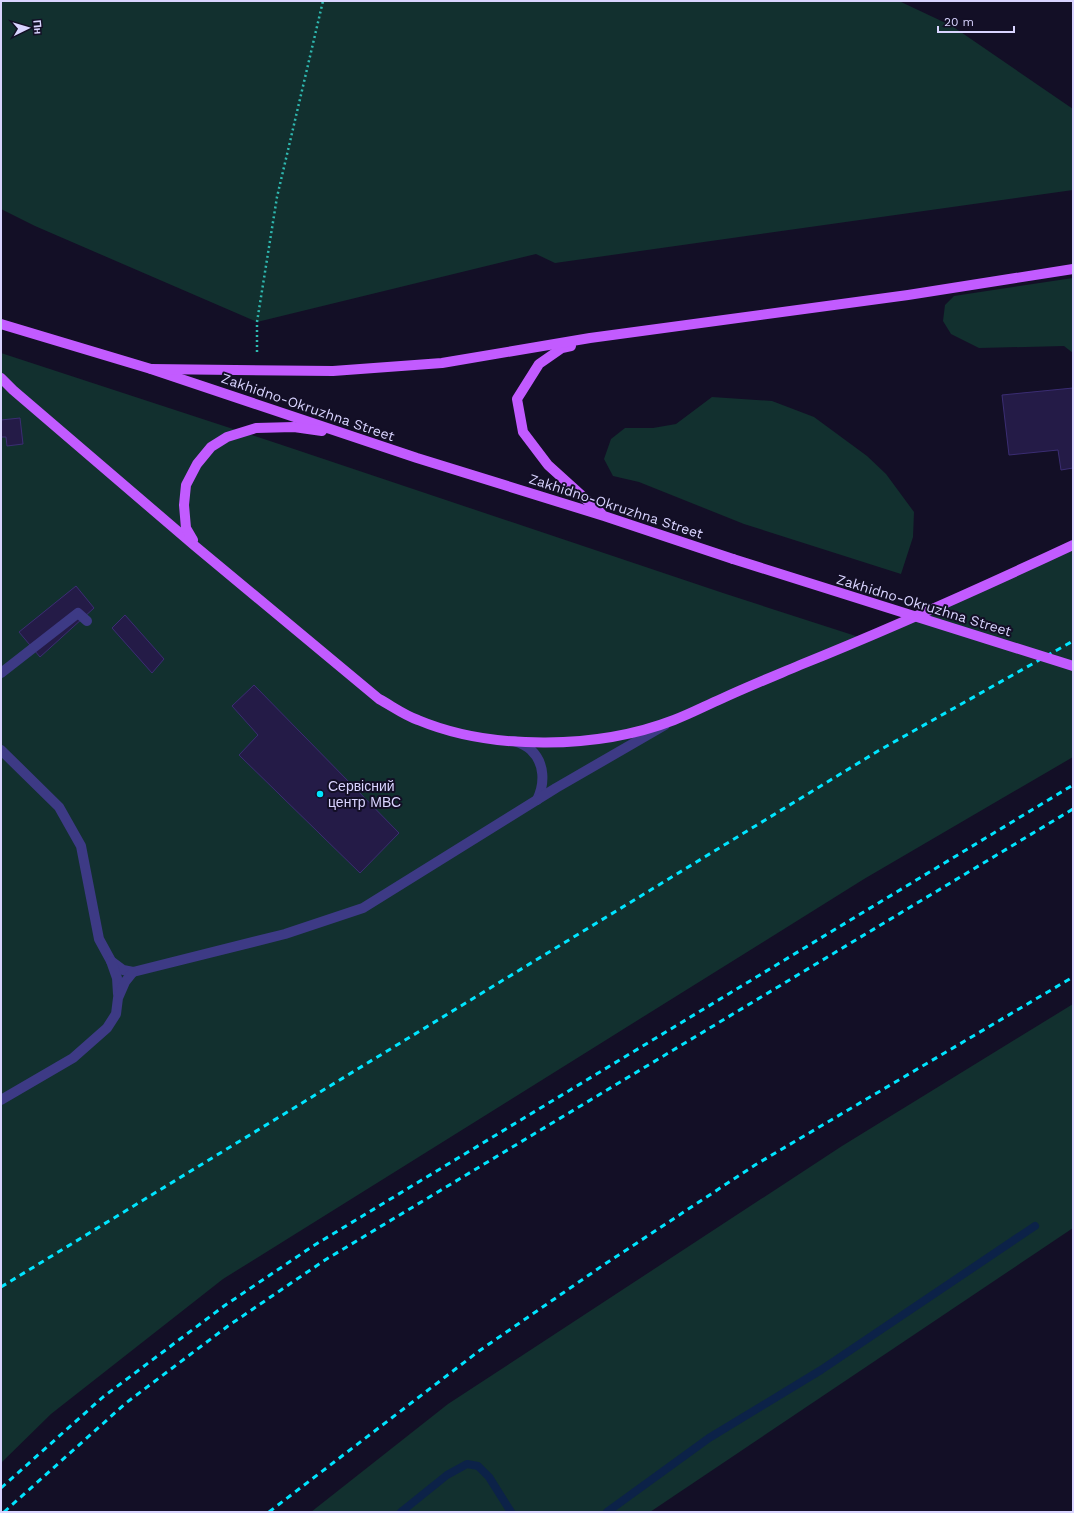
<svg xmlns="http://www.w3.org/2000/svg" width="1074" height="1513" viewBox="0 0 1074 1513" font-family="'Work Sans',sans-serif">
<rect width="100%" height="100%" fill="#130f26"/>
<!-- green -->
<g fill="#12302f">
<path d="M1,1H899L952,26L1073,109V190L555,263L536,254L257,322L35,226L1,209Z"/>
<path d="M1073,278V353L1064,346L979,348L951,334L943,321L945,305L954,296Z"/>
<path d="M1,353L279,444L723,593L865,639L1073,545V757L864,879L223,1279L51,1414L1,1463Z"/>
<path d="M712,397L772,401L814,417L867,456L886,474L914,512L913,537L901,574L744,524L639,482L613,476L604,459L611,439L625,428H653L676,424Z"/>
<path d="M1073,1004V1228L650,1512H311L448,1404L842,1146Z"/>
</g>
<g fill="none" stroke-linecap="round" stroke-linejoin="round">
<!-- stream -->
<g stroke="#0c2248" stroke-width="8">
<path d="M401,1512L447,1475L467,1464L478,1466L489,1477L511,1512"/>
<path d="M607,1512L709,1438L821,1370L1035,1226"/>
</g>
</g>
<!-- building -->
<g fill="#241b47" stroke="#3b2d73">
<path d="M1073,388V468L1061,470L1058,450L1009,455L1002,395Z"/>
<path d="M20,418L23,444L7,446L6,437H1V420Z"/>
<path d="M76,586L94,608L40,657L19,632Z"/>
<path d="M125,615L164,659L152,673L112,628Z"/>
<path d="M254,685L399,833L360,873L239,755L258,735L232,706Z"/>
</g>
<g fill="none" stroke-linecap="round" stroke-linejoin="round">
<!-- path -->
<path stroke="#2fb8b0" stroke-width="2.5" stroke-dasharray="2 3" stroke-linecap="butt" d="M257,352V322L277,197L323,1"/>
<!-- lane -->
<g stroke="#3d3a85" stroke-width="10">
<path d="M1,673L78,613L87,621"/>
<path d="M514,741C520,743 527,746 531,750C545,763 545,784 537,800"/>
<path d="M1,750L59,807L81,846L99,939L111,961L123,970L133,972L285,934L363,908L556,788L665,725"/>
<path d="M111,961L117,978L118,994"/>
<path d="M1,1100L73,1058L107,1028L116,1014L118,998L125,982L133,972"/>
</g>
<!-- primary -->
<g stroke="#c25bff" stroke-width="10">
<path d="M1,324L151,369L417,458L604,516L733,559"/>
<path d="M571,346L562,348L539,364L517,399L523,432L548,465L601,513"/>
<path d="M151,369L333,371L442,363L590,338L908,295L1073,269"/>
<path d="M1,378L13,390L195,546L379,699C392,706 404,715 418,720C492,751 599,749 674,720C690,714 705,706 721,699C747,687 774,676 800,665C892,628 983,587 1073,545"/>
<path d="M193,540L186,528L184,505L186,485L197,464L211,447L227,437L256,428L294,427L322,431"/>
</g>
<!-- rail -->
<g stroke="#00e5ff" stroke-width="3" stroke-dasharray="6 5" stroke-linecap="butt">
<path d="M1,1287L878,751L1073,641"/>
<path d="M1,1488L103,1397L224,1306L313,1246L1073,785"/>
<path d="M4,1512L126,1403L228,1326L325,1260L1073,809"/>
<path d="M269,1512L479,1351L602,1266L755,1165L1073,977"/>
</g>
<!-- primary-bridge -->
<path stroke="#c25bff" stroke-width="10" d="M733,559L1073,666"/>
</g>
<!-- markers -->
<circle fill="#00e5ff" stroke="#130f26" stroke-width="1.5" cx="320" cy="794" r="4"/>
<g text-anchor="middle" stroke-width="4" stroke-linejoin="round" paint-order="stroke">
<!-- street labels -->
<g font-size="14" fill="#d9d4ff" stroke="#130f26">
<text transform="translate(308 407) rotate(19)" y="5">Zakhidno-Okruzhna Street</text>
<text transform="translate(616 506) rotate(18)" y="5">Zakhidno-Okruzhna Street</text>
<text transform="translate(924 605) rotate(17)" y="5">Zakhidno-Okruzhna Street</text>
</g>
<!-- poi labels -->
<g font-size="14" fill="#d9d4ff" stroke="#130f26" text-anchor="start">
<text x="328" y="791">Сервісний<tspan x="328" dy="16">центр МВС</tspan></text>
</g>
</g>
<!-- border -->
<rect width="1074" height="1513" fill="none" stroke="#d9d4ff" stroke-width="4"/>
<!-- north arrow -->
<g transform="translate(28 28) rotate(85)" stroke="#130f26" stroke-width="3" paint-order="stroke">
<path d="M0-3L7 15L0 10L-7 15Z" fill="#d9d4ff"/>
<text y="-6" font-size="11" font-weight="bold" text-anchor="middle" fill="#d9d4ff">Пн</text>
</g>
<!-- scale -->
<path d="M938 26v6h76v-6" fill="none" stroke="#d9d4ff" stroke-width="2"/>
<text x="944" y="26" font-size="12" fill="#d9d4ff" stroke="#130f26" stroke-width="3" paint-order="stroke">20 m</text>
</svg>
